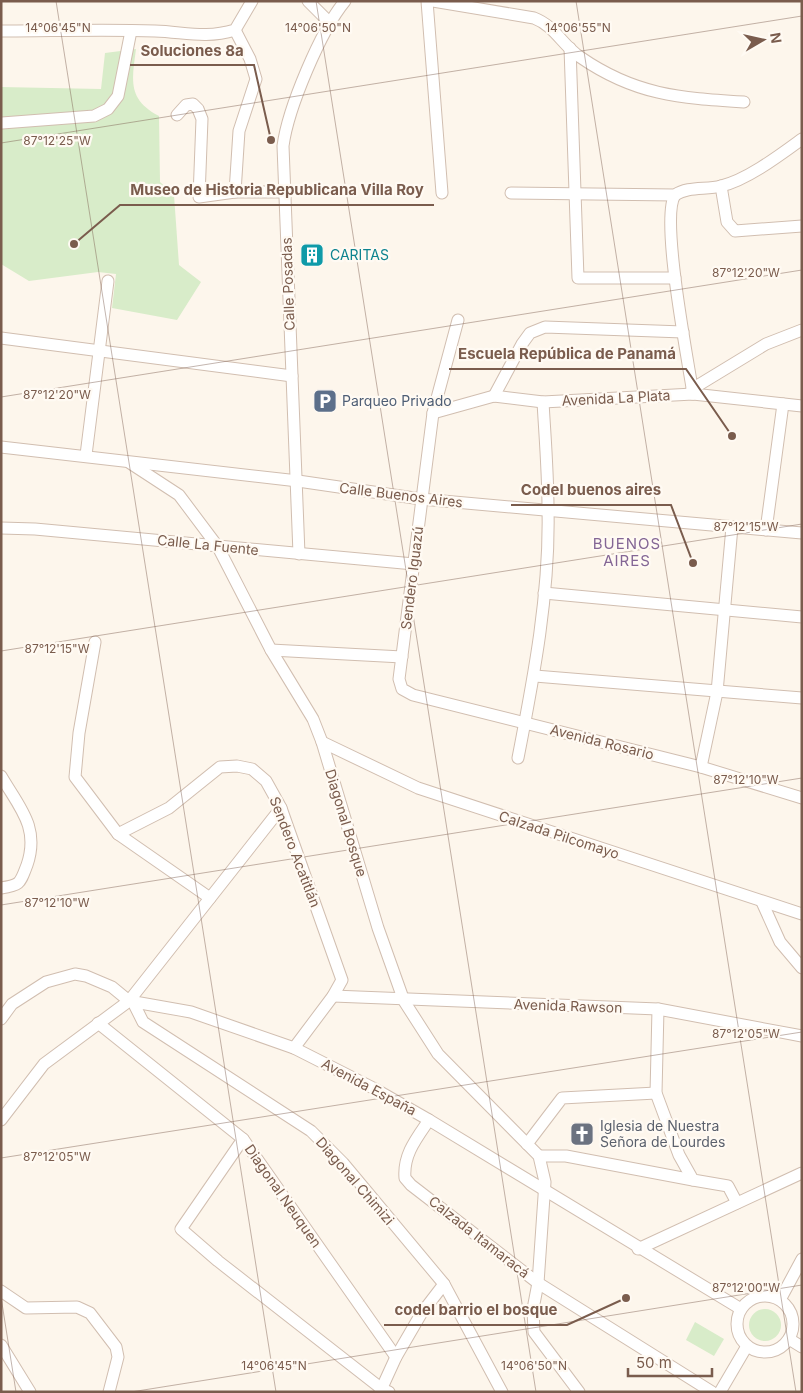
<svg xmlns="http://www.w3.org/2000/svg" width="803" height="1393" viewBox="0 0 803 1393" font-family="Inter,sans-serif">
<rect width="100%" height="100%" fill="#fdf6ec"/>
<!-- green -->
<g fill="#d8ecc9">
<path d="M136,49C132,80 127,99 159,116L160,182L174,195L179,265L201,282L177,320L112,308L116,274L98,272L29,281L1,264V87L101,89L105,53Z"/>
<circle cx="765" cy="1325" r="16"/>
<path d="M695,1322L724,1339L714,1356L686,1340Z"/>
</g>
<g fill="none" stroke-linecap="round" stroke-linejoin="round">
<!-- minor casing -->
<g stroke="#d1beb0" stroke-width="13">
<g id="minor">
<path d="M308,1L331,24"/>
<path d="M427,1L442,193"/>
<path d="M433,1L534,18C555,26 562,45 580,57C635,95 679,98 744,102"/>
<path d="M1,31C52,31 104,29 155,31C185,32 205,39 235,30L252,1"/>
<path d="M570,48L578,278H675"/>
<path d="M177,115L186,105L193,104L198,109L202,119L199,197L235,192H284"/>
<path d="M2,123L94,116L108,109L118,96L131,31"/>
<path d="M721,186L727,222L735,231L802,226"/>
<path d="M235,192L239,131L256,79L250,59L235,30"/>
<path d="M511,193L675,195C688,186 706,190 721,186C747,180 780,155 802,139"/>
<path d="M675,195C660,217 688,360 693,394"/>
<path d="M458,320L433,413L399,679L402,689L413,695L701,767L802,798"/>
<path d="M1,338L292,376"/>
<path d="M692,389L766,344L802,330"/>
<path d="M494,396L522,344L530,333L545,327L683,332"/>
<path d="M433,413L494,396L543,402L693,394L802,406"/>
<path d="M1,447L298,481L421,499L802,533"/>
<path d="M86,455L108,281"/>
<path d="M130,463L179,495L218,547L271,650L313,719L322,742L378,928L404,1001L438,1054L539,1156L545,1182L538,1283L533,1309L534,1332L579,1392"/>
<path d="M1,528L35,529L414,564"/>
<path d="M766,530L783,404"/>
<path d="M299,554L283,146C288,108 321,30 345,1"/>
<path d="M544,593L802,617"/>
<path d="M95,642L79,733L75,777L118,834L210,898"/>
<path d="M271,650L402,657"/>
<path d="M535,676L802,698"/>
<path d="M322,742L418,788L802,914"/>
<path d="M518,758C534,676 550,592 548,509C548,473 545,437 543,402"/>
<path d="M701,767L717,692L732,527"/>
<path d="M1,776C19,807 40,827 27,865C20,883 21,885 1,888"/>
<path d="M118,834L169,808L220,767L237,766L252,769L266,781L281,808L342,980L333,996L294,1048"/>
<path d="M762,902L780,942L802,968"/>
<path d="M333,996L658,1009L802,1036"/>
<path d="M133,1002L143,1022L311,1131L343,1163L444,1284L502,1392"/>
<path d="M658,1009L656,1093L679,1155L693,1180L728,1186L737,1203"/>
<path d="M1,1019L12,1004L46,982L75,974L86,976L112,987L129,1001L191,1012L294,1048L373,1088L429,1120L741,1309"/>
<path d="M98,1023L243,1139L396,1357"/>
<path d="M1,1120L44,1064L129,1001L281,808"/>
<path d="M429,1120C416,1139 403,1155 405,1178L411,1185L538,1283L712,1392"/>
<path d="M243,1139L181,1229L218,1261L382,1389L389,1392"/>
<path d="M527,1144L562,1098L656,1093"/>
<path d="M539,1156H566L693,1180"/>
<path d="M638,1249L802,1173"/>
<path d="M1,1291L26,1308L77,1307L90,1313L116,1347L118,1357L109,1392"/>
<circle cx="765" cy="1324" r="28"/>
<path d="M780,1300L802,1259"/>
<path d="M789,1339L802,1347"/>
<path d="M1,1345L30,1392"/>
<path d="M380,1392L396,1357L421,1314L444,1284"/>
<path d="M720,1392L747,1346"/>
</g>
</g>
<!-- minor -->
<use href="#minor" stroke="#fff" stroke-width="11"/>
</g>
<!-- ticks -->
<path fill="none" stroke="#7a5c4d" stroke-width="1" stroke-opacity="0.45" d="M56,1L276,1392M316,1L536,1392M576,1L796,1392M1,143L802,16M1,397L802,270M1,651L802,524M1,905L802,778M1,1158L802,1032M1,1297L16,1392M131,1392L802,1285"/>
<!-- icons -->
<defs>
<g id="building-square" transform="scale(1.25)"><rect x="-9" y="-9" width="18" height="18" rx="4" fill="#0f9aa8" stroke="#fffaf3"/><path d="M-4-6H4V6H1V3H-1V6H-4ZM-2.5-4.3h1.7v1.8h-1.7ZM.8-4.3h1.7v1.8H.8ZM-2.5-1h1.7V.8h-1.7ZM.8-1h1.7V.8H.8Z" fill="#fff"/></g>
<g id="parking-square" transform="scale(1.25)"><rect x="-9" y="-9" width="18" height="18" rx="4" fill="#5c6f8a" stroke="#fffaf3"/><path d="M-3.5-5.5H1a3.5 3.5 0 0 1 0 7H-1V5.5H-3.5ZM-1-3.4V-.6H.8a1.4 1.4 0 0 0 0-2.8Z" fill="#fff"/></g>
<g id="church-square" transform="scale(1.25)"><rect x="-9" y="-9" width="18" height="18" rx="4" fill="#6b7280" stroke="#fffaf3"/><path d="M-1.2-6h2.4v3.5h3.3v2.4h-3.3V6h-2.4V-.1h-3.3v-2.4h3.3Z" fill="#fff"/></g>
</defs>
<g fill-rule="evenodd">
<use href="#building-square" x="312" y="255"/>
<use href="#parking-square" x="325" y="401"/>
<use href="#church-square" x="582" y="1134"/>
</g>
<g text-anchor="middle" stroke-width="4.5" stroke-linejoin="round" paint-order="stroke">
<!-- culture labels -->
<g font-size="14" fill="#0d838f" stroke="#fffaf3" text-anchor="start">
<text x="330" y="260">CARITAS</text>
</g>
<!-- street labels -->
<g font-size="14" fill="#7a5c4d" stroke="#fffaf3">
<text transform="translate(288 284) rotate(-92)" y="5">Calle Posadas</text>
<text transform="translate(616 398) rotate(-3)" y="5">Avenida La Plata</text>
<text transform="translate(401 495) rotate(7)" y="5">Calle Buenos Aires</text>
<text transform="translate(208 545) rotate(6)" y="5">Calle La Fuente</text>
<text transform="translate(412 578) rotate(-83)" y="5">Sendero Iguazú</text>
<text transform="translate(602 742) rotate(14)" y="5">Avenida Rosario</text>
<text transform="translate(346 823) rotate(73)" y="5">Diagonal Bosque</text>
<text transform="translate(559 835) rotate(18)" y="5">Calzada Pilcomayo</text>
<text transform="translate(295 852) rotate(69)" y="5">Sendero Acatitlán</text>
<text transform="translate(568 1006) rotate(2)" y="5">Avenida Rawson</text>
<text transform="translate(369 1087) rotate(28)" y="5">Avenida España</text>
<text transform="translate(355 1181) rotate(49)" y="5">Diagonal Chimizi</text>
<text transform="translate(283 1196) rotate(55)" y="5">Diagonal Neuquen</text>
<text transform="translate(479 1237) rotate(38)" y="5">Calzada Itamaracá</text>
</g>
<!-- service labels -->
<g font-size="14" fill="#4e5e75" stroke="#fffaf3" text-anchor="start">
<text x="342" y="406">Parqueo Privado</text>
</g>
<!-- worship labels -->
<g font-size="14" fill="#5b616d" stroke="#fffaf3" text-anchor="start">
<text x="600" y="1131">Iglesia de Nuestra<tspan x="600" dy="16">Señora de Lourdes</tspan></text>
</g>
<!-- neighbourhood labels -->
<g font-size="15" letter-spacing="1" fill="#846695" stroke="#fffaf3">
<text x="627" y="549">BUENOS<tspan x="627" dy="17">AIRES</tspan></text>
</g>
</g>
<g font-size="12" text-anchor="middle" fill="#7a5c4d" stroke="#fffaf3" stroke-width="4.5" stroke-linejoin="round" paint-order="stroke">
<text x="58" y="32">14°06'45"N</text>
<text x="318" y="32">14°06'50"N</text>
<text x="578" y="32">14°06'55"N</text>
<text x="57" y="145">87°12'25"W</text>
<text x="746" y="277">87°12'20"W</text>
<text x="57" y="399">87°12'20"W</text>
<text x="746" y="531">87°12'15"W</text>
<text x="57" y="653">87°12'15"W</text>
<text x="746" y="784">87°12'10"W</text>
<text x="57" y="907">87°12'10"W</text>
<text x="746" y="1038">87°12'05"W</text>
<text x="57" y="1161">87°12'05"W</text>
<text x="746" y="1292">87°12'00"W</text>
<text x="274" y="1370">14°06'45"N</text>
<text x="534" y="1370">14°06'50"N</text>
</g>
<!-- callouts -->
<path fill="none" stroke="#7a5c4d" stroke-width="2" d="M271 140L254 65H130M74 244L120 205H434M732 436L686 369H449M693 563L671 505H511M626 1298L567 1325H384"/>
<g fill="#7a5c4d" stroke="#fffaf3" stroke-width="2">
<circle cx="271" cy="140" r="5"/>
<circle cx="74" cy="244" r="5"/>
<circle cx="732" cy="436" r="5"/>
<circle cx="693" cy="563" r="5"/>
<circle cx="626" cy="1298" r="5"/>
</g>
<g font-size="15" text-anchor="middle" font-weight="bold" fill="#7a5c4d" stroke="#fffaf3" stroke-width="4.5" stroke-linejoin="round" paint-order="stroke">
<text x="192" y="56">Soluciones 8a</text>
<text x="277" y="195">Museo de Historia Republicana Villa Roy</text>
<text x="567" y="359">Escuela República de Panamá</text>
<text x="591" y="495">Codel buenos aires</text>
<text x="476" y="1315">codel barrio el bosque</text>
</g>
<!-- border -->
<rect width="803" height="1393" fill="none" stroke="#7a5c4d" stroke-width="5"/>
<!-- north arrow -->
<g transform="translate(763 40) rotate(81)" stroke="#fffaf3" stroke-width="4" paint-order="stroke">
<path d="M0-4L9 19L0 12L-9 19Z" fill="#7a5c4d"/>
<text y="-8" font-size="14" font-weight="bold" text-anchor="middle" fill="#7a5c4d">N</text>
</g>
<!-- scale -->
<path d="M628 1368v8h84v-8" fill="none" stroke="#7a5c4d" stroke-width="2.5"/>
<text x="636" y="1368" font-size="15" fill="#7a5c4d" stroke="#fffaf3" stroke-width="4" paint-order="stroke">50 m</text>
</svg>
